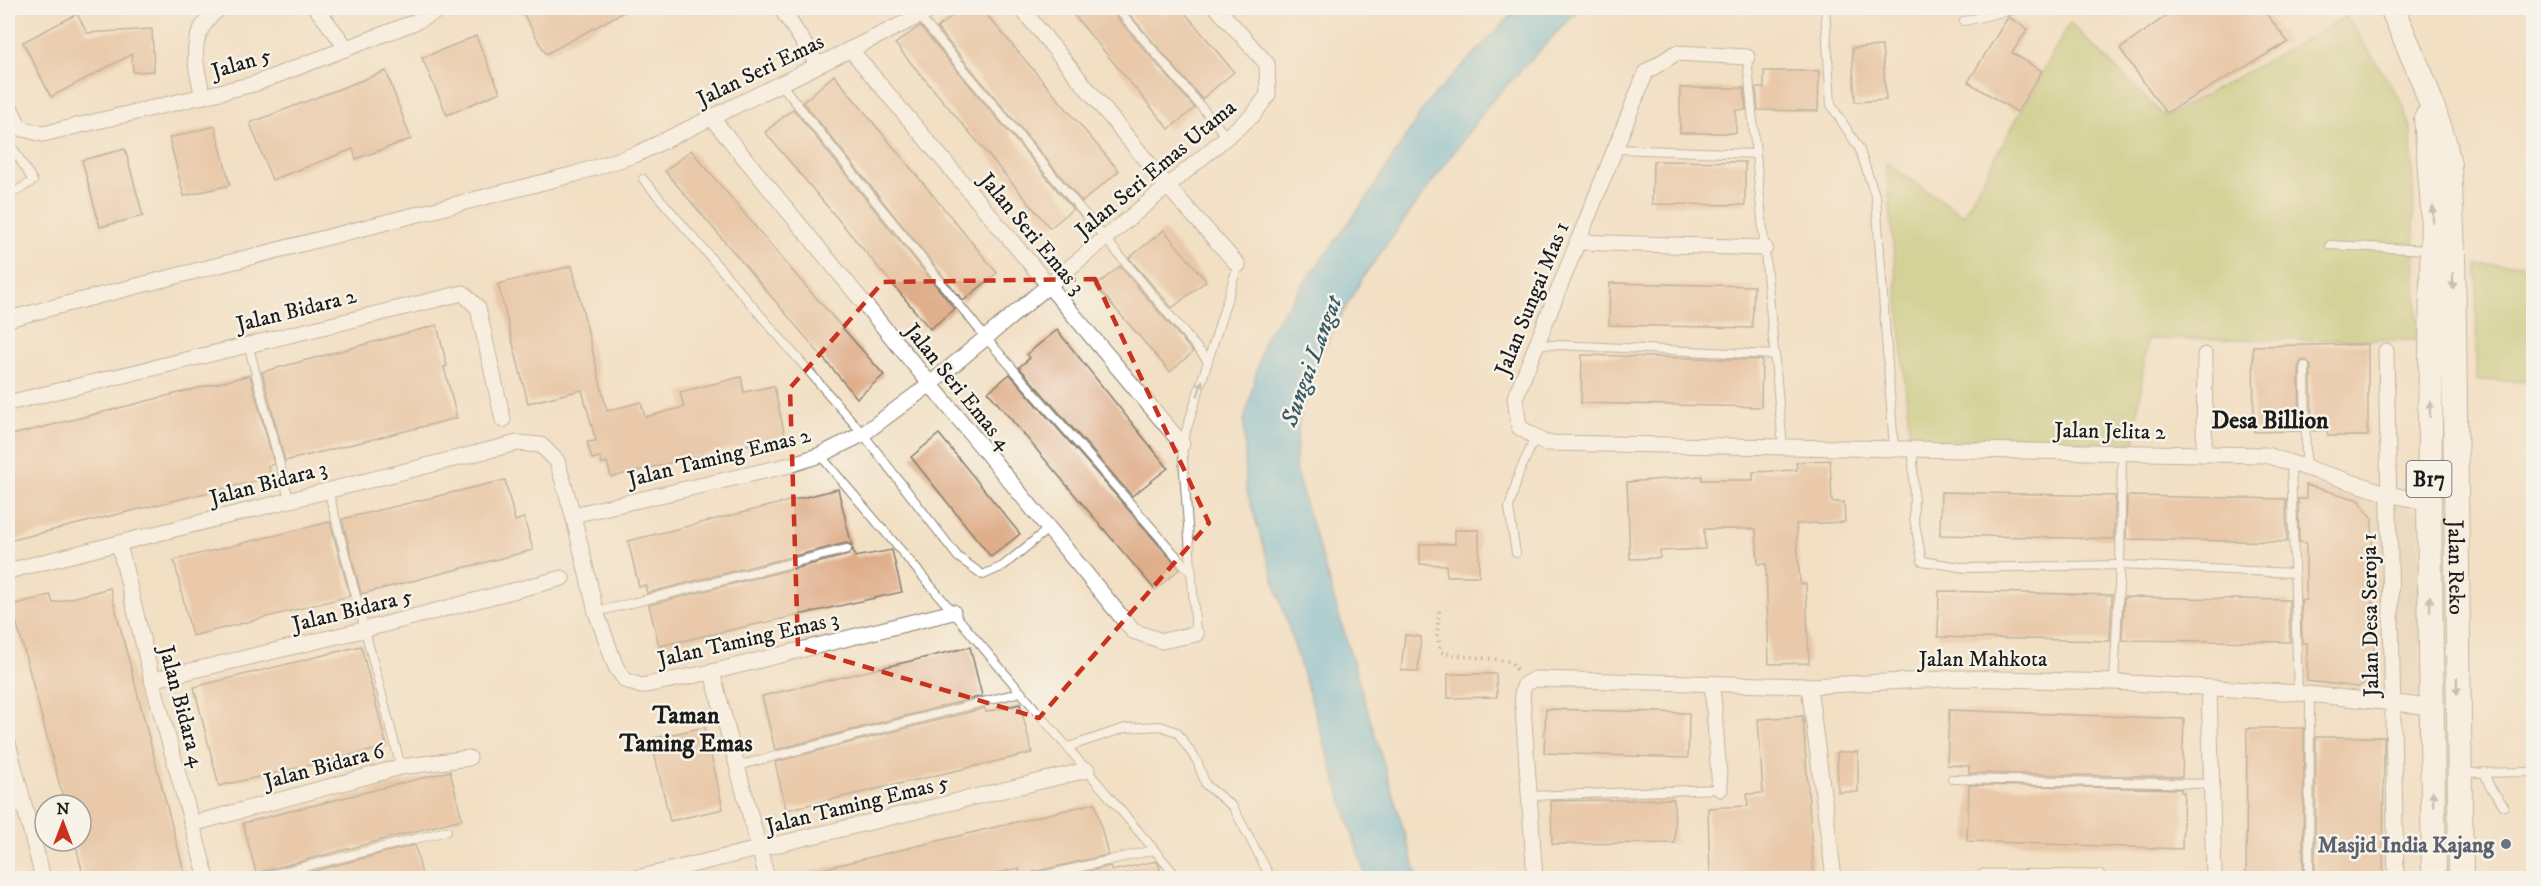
<svg xmlns="http://www.w3.org/2000/svg" width="2541" height="886" viewBox="0 0 2541 886" font-family="'IM FELL DW Pica',serif">
<rect width="100%" height="100%" fill="#f7f3e8"/>
<filter id="ink" filterUnits="userSpaceOnUse"><feTurbulence type="fractalNoise" baseFrequency=".0167" numOctaves="2"/><feDisplacementMap in="SourceGraphic" scale="12" xChannelSelector="R" yChannelSelector="G"/><feConvolveMatrix kernelMatrix="1 2 1 2 8 2 1 2 1" color-interpolation-filters="sRGB"/></filter>
<filter id="wash" filterUnits="userSpaceOnUse"><feTurbulence type="fractalNoise" baseFrequency=".008" numOctaves="4" result="noise"/><feDisplacementMap in="SourceGraphic" scale="24" xChannelSelector="R" yChannelSelector="G"/><feGaussianBlur stdDeviation="1.35" result="paint"/><feColorMatrix in="noise" values="0 0 0 0 0 0 0 0 0 0 0 0 0 0 0 0 0 1.4 0 .05"/><feComposite in="paint" operator="in"/></filter>
<g filter="url(#wash)">
<rect width="100%" height="100%" fill="#f2e0c5"/>
<!-- built -->
<path fill="#e2d0b4" d="M2298,475L2419,511L2421,697L2303,687Z"/>
<!-- green -->
<g fill="#b0c062" stroke="#666e3f" stroke-width="1.5">
<path d="M2346,17L2401,100L2411,128L2418,340L2147,339L2134,443L1910,440L1886,163L1963,215L2070,23L2165,117Z"/>
<path d="M2533,264V382L2476,380L2477,265Z"/>
</g>
<!-- water -->
<path fill="#62badf" stroke="#3f6b7e" stroke-width="1.5" d="M1518,8H1580L1489,104L1363,277L1317,360L1299,420L1295,469L1418,878H1366L1246,489L1244,422L1265,337L1372,191L1427,103Z"/>
<g id="blocks">
<!-- building -->
<g fill="#dfad8a">
<path d="M520,8H631L546,54Z"/>
<path d="M962,8H981L1119,171L1082,202L937,28Z"/>
<path d="M1068,8H1111L1112,12L1195,108L1169,129Z"/>
<path d="M1124,8H1181L1234,72L1202,99Z"/>
<path d="M2177,8H2262L2288,42L2166,113L2120,49Z"/>
<path d="M77,14L87,33L152,29L154,71L133,72L132,54L51,97L23,42Z"/>
<path d="M2008,17L2028,29L2012,53L2042,71L2017,112L1968,82Z"/>
<path d="M920,26L1073,209L1050,228L895,44Z"/>
<path d="M476,36L500,92L447,115L422,58Z"/>
<path d="M1882,46L1886,100L1855,102L1852,48Z"/>
<path d="M386,71L411,139L356,159L353,149L272,180L250,123Z"/>
<path d="M1764,71H1819L1818,111L1758,110L1756,88H1764Z"/>
<path d="M834,75L997,273L963,301L803,102Z"/>
<path d="M1680,88H1744L1746,110H1736V133H1680Z"/>
<path d="M793,109L955,309L930,329L765,132Z"/>
<path d="M215,126L230,185L184,196L169,138Z"/>
<path d="M125,149L143,216L100,227L82,160Z"/>
<path d="M691,150L796,275L884,375L857,398L665,171Z"/>
<path d="M1653,161L1745,162V205L1652,204Z"/>
<path d="M1164,230L1206,281L1172,308L1129,258Z"/>
<path d="M572,266L607,411L641,402L645,417L684,407L680,392L741,377L744,392L774,386L785,436L611,477L607,462L602,464L600,457L592,459L587,442L596,441L582,390L528,403L498,284Z"/>
<path d="M1120,266L1193,352L1170,372L1096,286Z"/>
<path d="M1610,283L1754,286L1752,328L1609,325Z"/>
<path d="M437,325L447,366L444,367L457,418L285,461L262,372Z"/>
<path d="M1057,330L1168,468L1132,496L1019,367L1030,358L1027,354Z"/>
<path d="M2368,344V436H2328L2327,430L2312,431L2311,366L2306,360L2301,361L2299,366L2300,431L2254,432L2253,346Z"/>
<path d="M1582,355L1762,360L1761,407L1581,403Z"/>
<path d="M1010,374L1180,569L1155,590L988,392Z"/>
<path d="M250,375L274,464L268,466L271,477L8,541V436Z"/>
<path d="M939,434L1020,534L991,557L911,457Z"/>
<path d="M1830,460L1832,502H1844L1845,522L1796,524L1800,584H1806L1809,663L1769,664L1766,564H1758L1756,529H1704L1705,549L1660,551V558L1630,559L1627,482L1702,476V480H1753V472L1797,470L1796,462Z"/>
<path d="M505,480L515,521L524,518L533,550L361,594L342,519Z"/>
<path d="M2306,485L2359,500L2372,519L2374,675L2359,687L2307,681V643H2302L2301,600H2306V543L2299,542L2298,499H2306Z"/>
<path d="M838,489L852,546L846,543L647,593L645,585L639,587L628,541Z"/>
<path d="M1941,492L2115,496L2114,539L1940,535Z"/>
<path d="M2127,496L2286,499L2287,542L2126,539Z"/>
<path d="M330,522L350,596L192,636L174,560Z"/>
<path d="M1455,530H1479V576H1447L1446,565L1420,564V544H1455Z"/>
<path d="M853,549L855,557L892,550L902,592L659,646L649,605L848,555Z"/>
<path d="M110,588L137,692L186,879H84L75,841H81V805H65L12,605L50,595L53,603Z"/>
<path d="M1939,591L2112,595L2110,641L1938,637Z"/>
<path d="M2124,597L2289,600L2290,642L2122,640Z"/>
<path d="M1405,635L1421,637L1418,672L1401,670Z"/>
<path d="M361,646L387,747L219,786L194,687Z"/>
<path d="M970,647L982,696L775,750L762,696Z"/>
<path d="M1448,674H1496L1497,697L1448,698Z"/>
<path d="M1020,704L1032,753L786,810L775,762L985,708L986,712Z"/>
<path d="M1546,709L1689,713L1688,758L1544,753Z"/>
<path d="M1949,710L2184,719L2182,777L1969,773V766L1947,765Z"/>
<path d="M1803,716L1814,879H1710L1708,808L1748,806L1747,794L1763,793L1758,719Z"/>
<path d="M705,727L723,809L670,821L651,739Z"/>
<path d="M2247,728H2304L2303,879H2246Z"/>
<path d="M2316,737H2384L2383,879H2315Z"/>
<path d="M1837,752H1858V792H1838Z"/>
<path d="M450,771L462,819L256,873L243,823Z"/>
<path d="M1969,785L2181,789V792H2184L2182,849L1967,841Z"/>
<path d="M1674,799L1675,843L1552,844L1551,801Z"/>
<path d="M1095,803L1108,855L1033,872L1028,879H1020L1019,868L974,879H810L809,872Z"/>
<path d="M415,845L423,879H282Z"/>
<path d="M1156,861L1159,865L1162,879H1058L1110,866L1112,871Z"/>
</g>
</g>
</g>
<g filter="url(#ink)">
<use href="#blocks" fill-opacity="0" stroke="#877e70" stroke-width="1.5"/>
<g fill="none" stroke-linecap="round" stroke-linejoin="round">
<!-- service casing -->
<g stroke="#877e70" stroke-width="10">
<g id="service">
<path d="M1117,8L1227,137"/>
<path d="M1825,8L1831,105L1859,148L1876,198L1894,449"/>
<path d="M919,16L1208,361"/>
<path d="M1964,21L2021,8"/>
<path d="M1747,57L1783,447"/>
<path d="M780,83L986,338L1192,574"/>
<path d="M8,140L33,181L8,196"/>
<path d="M1615,149L1756,154"/>
<path d="M643,179L863,434L958,557L983,575L1003,566L1048,529"/>
<path d="M2330,245L2428,250"/>
<path d="M248,344L289,499"/>
<path d="M1537,344L1775,355"/>
<path d="M2305,366L2306,468"/>
<path d="M1913,449L1914,518L1922,561L1966,568L2120,565L2294,573"/>
<path d="M820,455L1178,878"/>
<path d="M2291,463L2298,693"/>
<path d="M328,490L401,767"/>
<path d="M1516,553L1509,508L1519,473L1535,438"/>
<path d="M596,612L847,549"/>
<path d="M1196,634L1182,444L1238,265"/>
<path d="M2114,682L2120,565L2122,452"/>
<path d="M1068,747L1125,728L1160,726L1177,732L1197,761L1206,785L1233,807L1271,878"/>
<path d="M737,766L1021,692"/>
<path d="M2484,772L2490,787L2504,806"/>
<path d="M2462,773L2534,772"/>
<path d="M1952,779L2212,784"/>
<path d="M1529,796L1720,789"/>
<path d="M259,878L447,831"/>
<path d="M1034,878L1153,850"/>
<path d="M2309,878L2310,694"/>
</g>
</g>
<!-- minor casing -->
<g stroke="#877e70" stroke-width="17">
<g id="minor">
<path d="M316,8L347,48"/>
<path d="M781,8L818,65"/>
<path d="M1021,8L1168,187L1238,265"/>
<path d="M850,49L1182,444"/>
<path d="M1747,57L1676,53L1646,72L1515,398L1519,427L1545,443L2266,455L2389,494L2429,503"/>
<path d="M203,96C194,60 187,33 220,8"/>
<path d="M8,103L20,128L43,134L254,84L415,22L443,8"/>
<path d="M711,117L1133,631L1162,641L1196,634"/>
<path d="M1577,242L1765,248"/>
<path d="M8,319L575,174L637,154L935,8"/>
<path d="M2386,351L2396,878"/>
<path d="M8,403L463,293L478,308L503,420"/>
<path d="M2204,454L2205,355"/>
<path d="M573,515L790,465L820,455L863,434L929,385L1253,115L1268,95L1267,64L1217,8"/>
<path d="M119,544L152,680L207,878"/>
<path d="M8,571L517,443L541,445L557,461L573,515L596,612L616,667L625,680L641,686L712,672L953,612"/>
<path d="M712,672L767,878"/>
<path d="M152,680L363,630L562,578"/>
<path d="M1712,683L1720,789"/>
<path d="M1809,686L1834,878"/>
<path d="M2209,687L2214,878"/>
<path d="M8,743L43,878"/>
<path d="M8,807L23,803"/>
<path d="M192,824L401,767L469,758"/>
<path d="M1984,877L2099,878"/>
<path d="M637,878L1087,770"/>
<path d="M1535,878L1522,693L1525,684L1535,679L1809,686L1962,678L2114,682L2298,693L2432,707"/>
</g>
</g>
<!-- primary casing -->
<g stroke="#877e70" stroke-width="26">
<g id="primary">
<path id="s1" d="M2392,8L2423,80L2444,141L2449,165L2453,251L2461,878"/>
<path d="M2426,118L2433,209L2429,503L2434,878"/>
</g>
</g>
<!-- path -->
<path stroke="#877e70" stroke-width="4" stroke-dasharray="1.5 4.5" stroke-linecap="butt" d="M1439,611L1437,635L1441,652C1465,658 1488,657 1511,662L1517,670"/>
<!-- service -->
<use href="#service" stroke="#fff" stroke-width="8"/>
<!-- minor -->
<use href="#minor" stroke="#fff" stroke-width="15"/>
<!-- primary -->
<use href="#primary" stroke="#fff" stroke-width="24"/>
<!-- rail -->
<path stroke="#1c1c1c" stroke-width="4.5" stroke-dasharray="9 4.5" stroke-linecap="butt" d="M2528,8L2534,17"/>
</g>
<!-- one-way arrows -->
<defs><path id="oneway-solid" d="M-6-.8H1V-3.2L6.5 0L1 3.2V.8H-6Z" transform="scale(1.5)"/></defs>
<g fill="#999">
<use href="#oneway-solid" transform="translate(2433 214) rotate(-90)"/>
<use href="#oneway-solid" transform="translate(2453 281) rotate(89)"/>
<use href="#oneway-solid" transform="translate(1200 388) rotate(-73)"/>
<use href="#oneway-solid" transform="translate(2430 409) rotate(-89)"/>
<use href="#oneway-solid" transform="translate(2430 604) rotate(-91)"/>
<use href="#oneway-solid" transform="translate(2457 686) rotate(89)"/>
<use href="#oneway-solid" transform="translate(2433 799) rotate(-91)"/>
</g>
</g>
<!-- marked area -->
<path d="M0 0H2541V886H0ZM1095,279L1209,523L1039,718L798,647L790,388L883,282Z" fill="#f2e0c5" fill-opacity=".55" fill-rule="evenodd"/>
<path fill="none" stroke="#c8321e" stroke-width="4.5" stroke-dasharray="12 8" stroke-linejoin="round" d="M1095,279L1209,523L1039,718L798,647L790,388L883,282Z"/>
<!-- markers -->
<circle fill="#6b7280" stroke="#f7f3e8" stroke-width="2" cx="2506" cy="844" r="6"/>
<g text-anchor="middle" stroke-width="5" stroke-linejoin="round" paint-order="stroke">
<!-- shield labels -->
<rect fill="#f7f3e8" stroke="#5e5c59" stroke-width="1.5" x="2406.5" y="461" width="45" height="36" rx="4.5"/>
<g font-size="21" font-weight="bold" fill="#1c1c1c">
<text x="2429" y="486">B17</text>
</g>
<!-- street labels -->
<g font-size="22" fill="#1c1c1c" stroke="#f7f3e8">
<text transform="translate(241 62) rotate(-17)" y="8">Jalan 5</text>
<text transform="translate(760 69) rotate(-26)" y="8">Jalan Seri Emas</text>
<text transform="translate(1155 168) rotate(-40)" y="8">Jalan Seri Emas Utama</text>
<text transform="translate(1033 233) rotate(50)" y="8">Jalan Seri Emas 3</text>
<text transform="translate(1531 298) rotate(-68)" y="8">Jalan Sungai Mas 1</text>
<text transform="translate(296 309) rotate(-14)" y="8">Jalan Bidara 2</text>
<text transform="translate(959 386) rotate(51)" y="8">Jalan Seri Emas 4</text>
<text transform="translate(2110 430) rotate(1)" y="8">Jalan Jelita 2</text>
<text transform="translate(719 456) rotate(-14)" y="8">Jalan Taming Emas 2</text>
<text transform="translate(268 482) rotate(-15)" y="8">Jalan Bidara 3</text>
<text dy="8" stroke="none"><textPath href="#s1" startOffset="570">Jalan Reko</textPath></text>
<text transform="translate(352 609) rotate(-14)" y="8">Jalan Bidara 5</text>
<text transform="translate(2369 615) rotate(-91)" y="8">Jalan Desa Seroja 1</text>
<text transform="translate(748 638) rotate(-13)" y="8">Jalan Taming Emas 3</text>
<text x="1983" y="666">Jalan Mahkota</text>
<text transform="translate(183 706) rotate(75)" y="8">Jalan Bidara 4</text>
<text transform="translate(324 765) rotate(-15)" y="8">Jalan Bidara 6</text>
<text transform="translate(857 803) rotate(-14)" y="8">Jalan Taming Emas 5</text>
</g>
<!-- worship labels -->
<g font-size="22" font-weight="bold" fill="#5b616d" stroke="#f7f3e8" text-anchor="end">
<text x="2494" y="852">Masjid India Kajang</text>
</g>
<!-- water labels -->
<g font-size="24" font-style="italic" fill="#385b6a" stroke="#f7f3e8">
<text transform="translate(1311 361) rotate(-70)" y="8">Sungai Langat</text>
</g>
<!-- neighbourhood labels -->
<g font-size="24" font-weight="bold" fill="#1c1c1c" stroke="#f7f3e8">
<text x="2270" y="428">Desa Billion</text>
<text x="686" y="723">Taman<tspan x="686" dy="28">Taming Emas</tspan></text>
</g>
</g>
<!-- margin -->
<rect width="2541" height="886" fill="none" stroke="#f7f3e8" stroke-width="30"/>
<!-- north arrow -->
<g transform="translate(63 823)"><circle r="28" fill="#f7f3e8" stroke="#9f9d96" stroke-width="1.5"/>
<path d="M0-4.5L10 22L0 15L-10 22Z" fill="#c8321e"/>
<text y="-9" font-size="16" font-weight="bold" text-anchor="middle" fill="#1c1c1c">N</text>
</g>
</svg>
